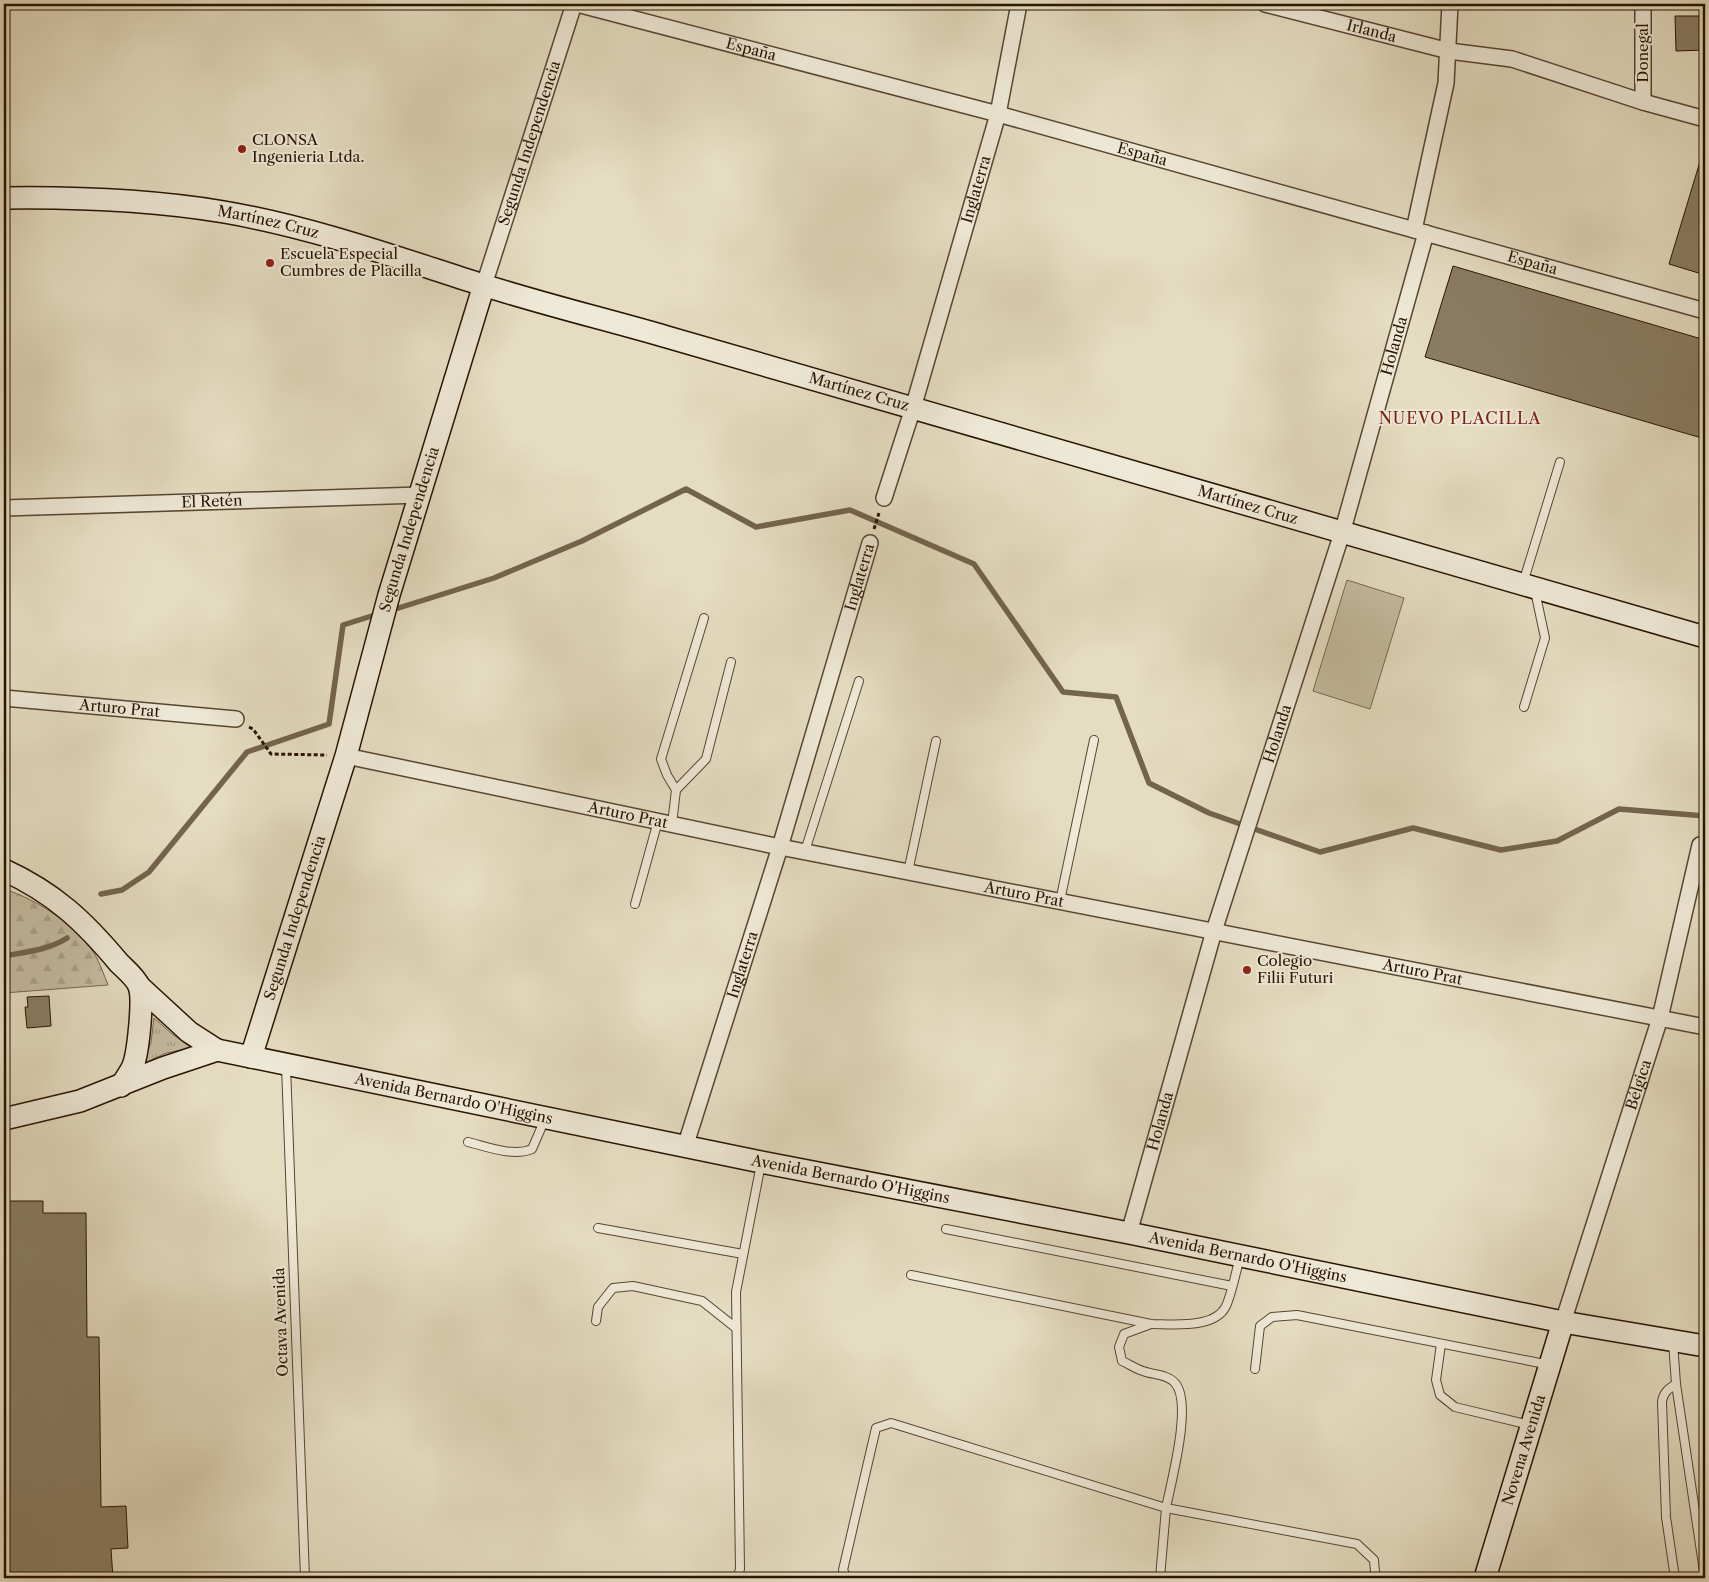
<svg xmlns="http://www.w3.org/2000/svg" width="1709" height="1582" viewBox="0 0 1709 1582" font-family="'Libre Caslon Text',serif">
<defs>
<pattern id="grass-tufts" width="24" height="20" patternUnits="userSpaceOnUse" patternTransform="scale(1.25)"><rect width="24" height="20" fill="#c5bba1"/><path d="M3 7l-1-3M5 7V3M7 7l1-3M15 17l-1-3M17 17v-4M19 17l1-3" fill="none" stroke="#a9a089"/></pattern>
<pattern id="forest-firs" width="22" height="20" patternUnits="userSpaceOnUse" patternTransform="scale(1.25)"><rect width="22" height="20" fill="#c5bba1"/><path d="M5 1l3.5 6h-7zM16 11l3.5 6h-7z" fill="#a9a089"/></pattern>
</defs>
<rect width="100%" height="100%" fill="#e5ddc2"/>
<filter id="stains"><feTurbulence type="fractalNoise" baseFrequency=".004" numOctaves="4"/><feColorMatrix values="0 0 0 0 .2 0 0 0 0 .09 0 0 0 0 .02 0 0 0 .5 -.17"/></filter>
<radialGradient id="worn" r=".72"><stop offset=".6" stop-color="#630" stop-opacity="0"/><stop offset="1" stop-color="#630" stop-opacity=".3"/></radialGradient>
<!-- grass -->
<path fill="url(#grass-tufts)" stroke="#766851" d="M154,1018L172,1034L192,1048L166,1053L143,1064L151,1042Z"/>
<!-- forest -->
<path fill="url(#forest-firs)" stroke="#766851" d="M4,889C38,900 73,923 94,953C100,963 104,975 108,985L4,993Z"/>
<!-- pitch -->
<path fill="#c5bba1" stroke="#766851" d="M1347,580L1404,598L1370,709L1313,691Z"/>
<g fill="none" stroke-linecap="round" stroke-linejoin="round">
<!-- stream -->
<g stroke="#73644d" stroke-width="5.5">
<path d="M389,611L494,578L582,541L686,489L756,527L850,510L974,564L1063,692L1116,697L1149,783L1209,813L1320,852L1413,828L1501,850L1557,841L1619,809L1705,816"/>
<path d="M101,894L122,890L149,872L247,752L329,724L343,625L378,614"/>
<path d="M4,956C25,952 49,950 67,938"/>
</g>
</g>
<!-- building -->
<g fill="#8a7d65" stroke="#281401">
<path d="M1675,16H1705V50L1676,51Z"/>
<path d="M1702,155L1705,156V275L1669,264Z"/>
<path d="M1453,266L1705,340V439L1425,357Z"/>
<path d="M49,996L51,1026L27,1028L25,1007H28L27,997Z"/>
<path d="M4,1201H43V1213H86L87,1337H99L101,1507L126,1506L128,1548L111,1549L113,1578H4Z"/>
</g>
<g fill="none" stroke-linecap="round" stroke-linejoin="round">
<!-- lane casing -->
<g stroke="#574631" stroke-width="10">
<g id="lane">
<path d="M1523,583L1560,462"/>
<path d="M1524,707L1545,638L1535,591"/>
<path d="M676,790L706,759L731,662"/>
<path d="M672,824L676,790L667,775L661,759L704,618"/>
<path d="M805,851L859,681"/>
<path d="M908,872L936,741"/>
<path d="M1060,901L1094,740"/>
<path d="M635,904L658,821"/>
<path d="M286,1066L305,1578"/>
<path d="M468,1142C488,1147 513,1157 532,1149L545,1119"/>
<path d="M598,1228L743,1254"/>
<path d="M946,1229L1232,1286"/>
<path d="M911,1275L1151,1324C1173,1324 1215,1329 1226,1306C1232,1293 1236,1271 1240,1257"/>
<path d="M596,1321L598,1307L613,1288L633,1286L702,1301L736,1328"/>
<path d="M1151,1324L1124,1334L1119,1347L1122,1361C1129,1364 1136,1369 1143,1371C1153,1375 1167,1374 1175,1383C1193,1403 1171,1482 1166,1508L1357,1544L1374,1560L1375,1572L1372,1578"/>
<path d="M1673,1342L1676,1384L1705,1578"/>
<path d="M1441,1344L1436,1380L1440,1395L1455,1407L1530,1425"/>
<path d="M1255,1369L1260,1326L1272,1317L1297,1315L1550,1365"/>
<path d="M737,1578L740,1569L736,1292L761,1164"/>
<path d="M847,1578L843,1570L876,1428L891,1423L1166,1508L1160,1578"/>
<path d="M1675,1578L1666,1517L1662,1402C1663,1393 1668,1389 1676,1384"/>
</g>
</g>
<!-- street casing -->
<g stroke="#574631" stroke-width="18">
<g id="street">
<path id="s1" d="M577,4L998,114L1705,311"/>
<path id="s2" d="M1265,4L1449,51L1512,59L1643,102L1705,119"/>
<path d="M1643,102V4"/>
<path d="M1414,230L1446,83L1450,4"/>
<path id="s3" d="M484,285L574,4"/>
<path id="s4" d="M884,498L913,408L998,114L1019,4"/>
<path id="s5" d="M4,508L420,495"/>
<path id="s6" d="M4,698L236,719"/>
<path id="s7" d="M346,756L780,847L1705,1027"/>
<path id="s8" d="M685,1147L780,847L870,543"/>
<path id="s9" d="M1129,1233L1214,931L1342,533L1426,233"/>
<path id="s10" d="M1563,1322L1660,1018L1700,845"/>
</g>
</g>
<!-- secondary casing -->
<g stroke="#281401" stroke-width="24">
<g id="secondary">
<path id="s11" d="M4,198C78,197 151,200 224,212C312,227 395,257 480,284C542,304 605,319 667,337C1014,435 1359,539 1705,637"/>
<path d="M4,870C54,893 84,921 119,963C125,969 136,978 139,986C144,999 138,1053 133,1066C130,1073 125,1079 121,1086"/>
<path d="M139,986L189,1032L217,1050"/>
<path id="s12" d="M251,1057L346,756L389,595L484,285"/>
<path id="s13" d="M4,1119L80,1101L163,1068L217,1050L761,1162L1129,1233L1563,1322L1705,1346"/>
<path id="s14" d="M1485,1578L1563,1322"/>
</g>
</g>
<!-- path -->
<g stroke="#281401" stroke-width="3" stroke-dasharray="4 2.5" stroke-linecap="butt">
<path d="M874,529L879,513"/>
<path d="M249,727L253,729L271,754L327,755"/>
</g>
<!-- lane -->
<use href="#lane" stroke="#eee9d7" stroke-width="8"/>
<!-- street -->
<use href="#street" stroke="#eee9d7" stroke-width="15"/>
<!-- secondary -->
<use href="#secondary" stroke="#eee9d7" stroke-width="21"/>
</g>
<!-- markers -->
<g fill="#8f2418" stroke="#eee9d7" stroke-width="2">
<circle cx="242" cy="149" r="5"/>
<circle cx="270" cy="263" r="5"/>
<circle cx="1247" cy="970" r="5"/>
</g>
<g text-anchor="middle" stroke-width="4" stroke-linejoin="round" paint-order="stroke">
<!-- street labels -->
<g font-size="15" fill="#281401" stroke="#eee9d7">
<text dy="5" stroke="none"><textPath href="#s2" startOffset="110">Irlanda</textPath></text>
<text dy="5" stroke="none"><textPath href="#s1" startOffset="180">España</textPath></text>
<text transform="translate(1643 53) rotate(-90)" y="5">Donegal</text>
<text dy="5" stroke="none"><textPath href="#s3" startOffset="149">Segunda Independencia</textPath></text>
<text dy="5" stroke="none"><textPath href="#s1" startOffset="585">España</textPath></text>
<text dy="5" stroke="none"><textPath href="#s4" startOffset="322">Inglaterra</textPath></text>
<text dy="5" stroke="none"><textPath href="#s11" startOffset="266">Martínez Cruz</textPath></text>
<text dy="5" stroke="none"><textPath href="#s1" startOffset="990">España</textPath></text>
<text dy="5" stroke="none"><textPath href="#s9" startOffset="926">Holanda</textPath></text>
<text dy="5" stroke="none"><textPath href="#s11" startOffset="881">Martínez Cruz</textPath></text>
<text dy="5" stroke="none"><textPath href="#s5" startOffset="208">El Retén</textPath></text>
<text dy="5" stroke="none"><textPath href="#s11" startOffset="1286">Martínez Cruz</textPath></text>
<text dy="5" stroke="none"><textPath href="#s12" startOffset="551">Segunda Independencia</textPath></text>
<text dy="5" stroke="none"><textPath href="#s8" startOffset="596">Inglaterra</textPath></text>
<text dy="5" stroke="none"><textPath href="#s6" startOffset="116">Arturo Prat</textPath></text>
<text dy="5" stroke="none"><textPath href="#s9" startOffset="521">Holanda</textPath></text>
<text dy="5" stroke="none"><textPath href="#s7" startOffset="288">Arturo Prat</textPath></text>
<text dy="5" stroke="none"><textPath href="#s7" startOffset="692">Arturo Prat</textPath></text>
<text dy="5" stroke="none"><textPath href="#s12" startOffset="146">Segunda Independencia</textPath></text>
<text dy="5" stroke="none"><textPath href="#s8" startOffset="191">Inglaterra</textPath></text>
<text dy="5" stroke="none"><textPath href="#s7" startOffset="1098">Arturo Prat</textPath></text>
<text dy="5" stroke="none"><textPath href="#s10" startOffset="249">Bélgica</textPath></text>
<text dy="5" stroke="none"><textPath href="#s13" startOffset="466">Avenida Bernardo O'Higgins</textPath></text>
<text dy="5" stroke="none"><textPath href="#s9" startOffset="116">Holanda</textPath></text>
<text dy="5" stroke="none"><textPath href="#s13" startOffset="871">Avenida Bernardo O'Higgins</textPath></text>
<text dy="5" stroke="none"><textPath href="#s13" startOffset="1276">Avenida Bernardo O'Higgins</textPath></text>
<text transform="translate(281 1322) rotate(-92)" y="5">Octava Avenida</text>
<text dy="5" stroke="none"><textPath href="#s14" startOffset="134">Novena Avenida</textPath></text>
</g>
<!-- poi labels -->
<g font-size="15" fill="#281401" stroke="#eee9d7" text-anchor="start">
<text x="252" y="145">CLONSA<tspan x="252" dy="17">Ingenieria Ltda.</tspan></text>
<text x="280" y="259">Escuela Especial<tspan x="280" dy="17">Cumbres de Placilla</tspan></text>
<text x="1257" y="966">Colegio<tspan x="1257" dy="17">Filii Futuri</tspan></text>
</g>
<!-- neighbourhood labels -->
<g font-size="16" letter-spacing="1" fill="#7a1f14" stroke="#eee9d7">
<text x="1460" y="424">NUEVO PLACILLA</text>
</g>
</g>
<!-- margin -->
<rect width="1709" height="1582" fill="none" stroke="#e5ddc2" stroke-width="20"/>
<rect x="5" y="5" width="1699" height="1572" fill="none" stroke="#281401" stroke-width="2.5"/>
<rect x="10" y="10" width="1689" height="1562" fill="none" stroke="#281401"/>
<rect width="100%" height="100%" filter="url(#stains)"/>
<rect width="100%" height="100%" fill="url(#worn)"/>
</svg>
